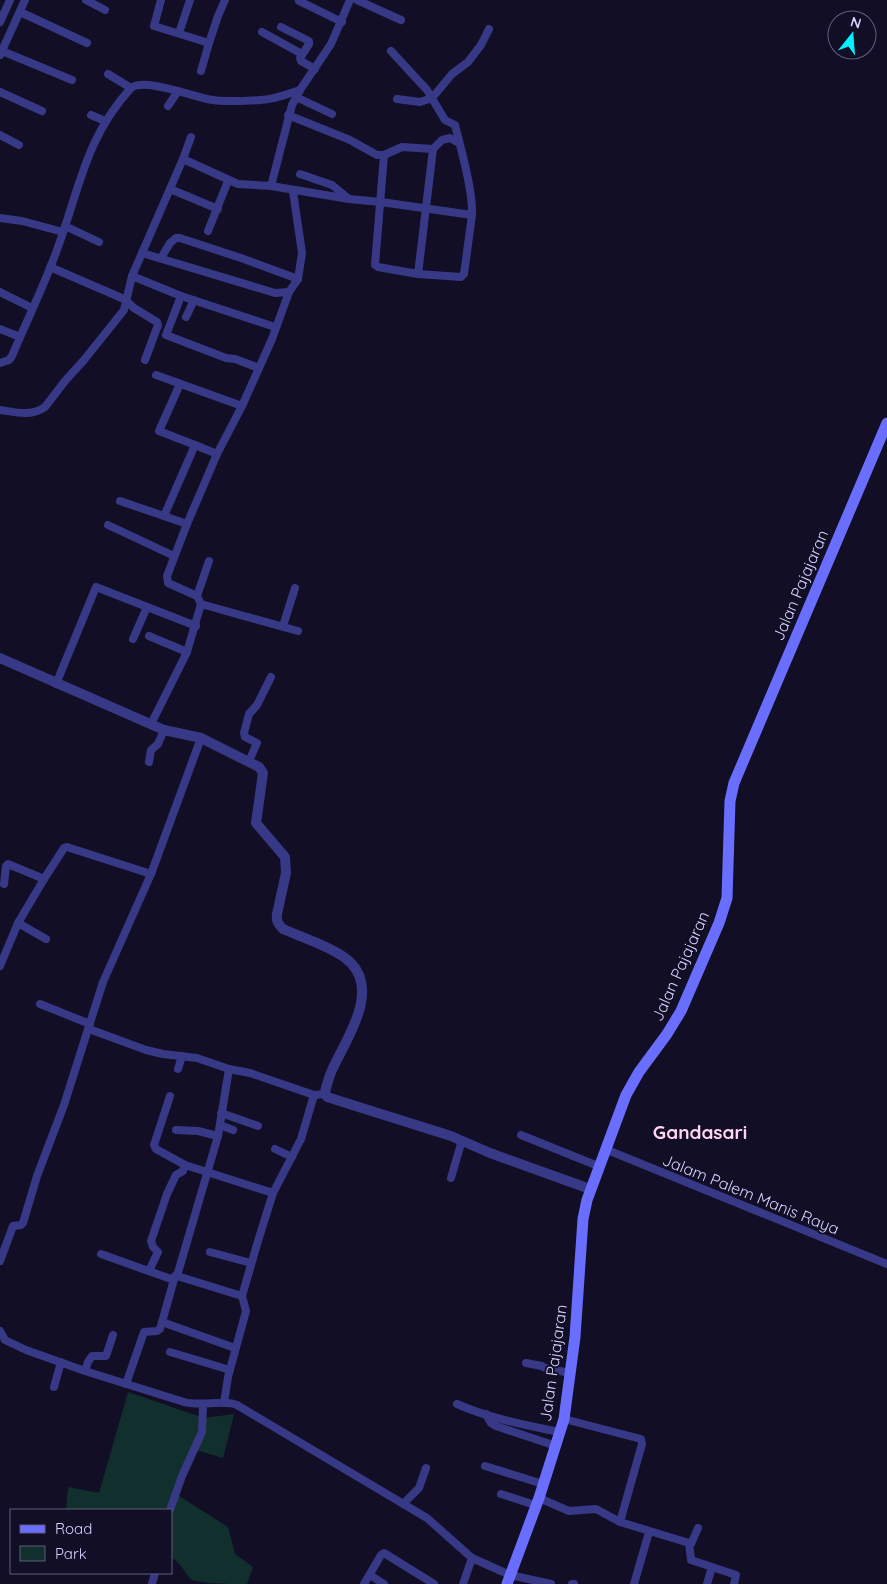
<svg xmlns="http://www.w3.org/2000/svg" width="887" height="1584" viewBox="0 0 887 1584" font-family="Quicksand,sans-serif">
<rect width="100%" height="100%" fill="#110e26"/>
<!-- green -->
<path fill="#11302d" d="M128,1392L204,1418L234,1414L223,1458L196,1450L176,1494L228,1527L235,1554L253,1567L247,1584C233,1584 204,1584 192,1580C184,1574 182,1562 171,1558V1510H66L68,1487L99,1493Z"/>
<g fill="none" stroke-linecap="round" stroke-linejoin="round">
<!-- minor -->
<g stroke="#373987" stroke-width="8">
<path d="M86,0L105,10"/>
<path d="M161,0L154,26L209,43L218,16L225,0"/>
<path d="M350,0L331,44L300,90L292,105L271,186L349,199L381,202L472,215C473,191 461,149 455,125L445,120L427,90L391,51"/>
<path d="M357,0L401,20"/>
<path d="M299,1L342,22"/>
<path d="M20,12L87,43"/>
<path d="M0,22L10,0"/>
<path d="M281,27L309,41V44L300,58L301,61L315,69"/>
<path d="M262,32L302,54"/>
<path d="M179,33L190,0"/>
<path d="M2,51L72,80"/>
<path d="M0,55L25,0"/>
<path d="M201,71L209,43"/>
<path d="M108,74L131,88"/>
<path d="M0,92L42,111"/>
<path d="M296,97L332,114"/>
<path d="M397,99L420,102L432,98L452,74L468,62L481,45L489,29"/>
<path d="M168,106L178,91"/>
<path d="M91,115L105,121"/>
<path d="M288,115L350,140L377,155H384L402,147L433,149"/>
<path d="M0,135L19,145"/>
<path d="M384,155L375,265L378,267L418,274L461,277L464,274L472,215"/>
<path d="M183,159L238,184L271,186"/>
<path d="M300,174L332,185L349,199"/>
<path d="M170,189L218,209"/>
<path d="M0,218L22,221L63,232"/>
<path d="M65,226L99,242"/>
<path d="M208,231L228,181"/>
<path d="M142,253L275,293L289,292"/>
<path d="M161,258L170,243L176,238H180L241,258L298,279"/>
<path d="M50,267L124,299L134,308L157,322L158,325L145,360"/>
<path d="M418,274L433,149L442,140L450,138L459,143"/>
<path d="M132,276L181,296L275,327"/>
<path d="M0,292L32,308"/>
<path d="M181,296L166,335L226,358L235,359L259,368"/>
<path d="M186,317L194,300"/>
<path d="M0,329L20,337"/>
<path d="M0,363L9,360L12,356C27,320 45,284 58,247C80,187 86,137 131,88C146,77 195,98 213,100C224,102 264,101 274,98C283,96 291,93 300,90"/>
<path d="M156,375L242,406"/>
<path d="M180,384L159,431L195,445"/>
<path d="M0,410C15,412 31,417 45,407L65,381L84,360L124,310L132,276L183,159L191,137"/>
<path d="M120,501L164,516"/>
<path d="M187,524L164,516L195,445L217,454"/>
<path d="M108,525L174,556"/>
<path d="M197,596L209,561"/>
<path d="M201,604L298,631"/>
<path d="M283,626L295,588"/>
<path d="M149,636L187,652"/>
<path d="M133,639L147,607"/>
<path d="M56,684L96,587L196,626"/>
<path d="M151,724L187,652L201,604L197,596L168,583L167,576L187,524L217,454L242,406L272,339L289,292L298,279L302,253L293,191"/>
<path d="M249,761L257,743L245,737L244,733L249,714L257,705L271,677"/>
<path d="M149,762L151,750L158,744L164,730"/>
<path d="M4,884L6,866L8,864L44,879L64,848L67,847L151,874"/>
<path d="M18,923L46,939"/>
<path d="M0,966L18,923L44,879"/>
<path d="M40,1004L90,1024"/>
<path d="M89,1029L146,1050L163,1054L197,1058L229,1069L250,1073L314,1095L325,1094"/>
<path d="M178,1069L182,1056"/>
<path d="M170,1096L154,1145L156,1149L185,1165L273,1193"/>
<path d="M221,1113L258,1126"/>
<path d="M220,1125L233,1130"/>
<path d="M176,1130L198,1131L218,1136"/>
<path d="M521,1135L598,1166"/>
<path d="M275,1149L292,1157"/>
<path d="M605,1149L887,1264"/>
<path d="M451,1178L462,1140"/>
<path d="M210,1252L251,1263"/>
<path d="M101,1254L171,1279L177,1276L242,1296"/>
<path d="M0,1261L13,1226L21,1225L23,1223L37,1176L64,1105L103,982L151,874L201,738"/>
<path d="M149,1271L158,1252L153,1247L151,1241L167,1194L176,1175L183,1171L185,1165"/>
<path d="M177,1276L218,1136L229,1069"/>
<path d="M162,1322L235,1348"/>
<path d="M0,1331L5,1340L26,1350L85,1371L184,1402C201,1407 223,1399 237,1405L427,1518L472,1558L510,1575L551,1584"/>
<path d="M170,1352L230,1370"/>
<path d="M526,1363L542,1366L545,1368L570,1373"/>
<path d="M85,1371L88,1362L92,1356H106L113,1335"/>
<path d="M126,1384L144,1332L157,1331L160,1329L175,1276"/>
<path d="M54,1387L61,1362"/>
<path d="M224,1403L228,1377L246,1311L242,1296L258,1241L273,1193L301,1139L314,1095"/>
<path d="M457,1404C488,1418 525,1425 559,1432"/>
<path d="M486,1414L491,1423L496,1426L556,1446"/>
<path d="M564,1419L641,1439L642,1444L620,1522L689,1543L691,1560L736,1575L734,1584"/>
<path d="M485,1466L543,1484"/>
<path d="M501,1494L535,1505"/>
<path d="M539,1498L569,1511L596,1509L620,1522"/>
<path d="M403,1504L419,1488L426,1468"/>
<path d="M170,1510L182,1476L202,1432L203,1405"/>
<path d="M691,1544L698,1528"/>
<path d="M370,1575L384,1584"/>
<path d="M152,1584L155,1573"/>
<path d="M364,1584L381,1555L384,1553L434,1584"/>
<path d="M463,1584L472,1558"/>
<path d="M572,1584H574"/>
<path d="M634,1584L649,1532"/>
<path d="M707,1584L712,1567"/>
</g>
<!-- tertiary -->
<path stroke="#373987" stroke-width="10" d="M0,658L164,730L201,738L259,767L263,773L256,823L285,857L286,873L277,914C276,921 278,924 283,929C301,937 338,949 351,963C380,993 345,1041 332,1070C329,1077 327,1084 325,1092L327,1097L451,1136L490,1153L590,1189"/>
<!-- secondary -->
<path stroke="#6a6eff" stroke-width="11" d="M507,1584L539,1498L564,1419L575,1337L583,1219L587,1200L626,1095L639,1072L667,1034L681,1011L719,923L727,898L730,801L734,783L887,423"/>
</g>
<g text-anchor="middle" stroke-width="4" stroke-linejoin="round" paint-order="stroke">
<!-- street labels -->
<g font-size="16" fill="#d6d3ff" stroke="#110e26">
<text transform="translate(800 585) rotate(-67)" y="6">Jalan Pajajaran</text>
<text transform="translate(680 966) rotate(-66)" y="6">Jalan Pajajaran</text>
<text transform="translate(751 1194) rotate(22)" y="6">Jalam Palem Manis Raya</text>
<text transform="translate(553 1363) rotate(-82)" y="6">Jalan Pajajaran</text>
</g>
<!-- quarter labels -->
<g font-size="19" font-weight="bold" fill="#ffd5f2" stroke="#110e26">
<text x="700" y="1139">Gandasari</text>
</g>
</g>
<!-- legend -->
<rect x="10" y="1509" width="162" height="65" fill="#110e26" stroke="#605d7d"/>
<rect x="20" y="1525" width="25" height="8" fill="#6a6eff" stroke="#605d7d"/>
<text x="55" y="1534" font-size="15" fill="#d6d3ff">Road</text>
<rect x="20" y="1546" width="25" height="15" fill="#11302d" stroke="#605d7d"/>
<text x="55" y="1559" font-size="15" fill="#d6d3ff">Park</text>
<!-- north arrow -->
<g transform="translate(852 35) rotate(17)"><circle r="24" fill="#110e26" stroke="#605d7d"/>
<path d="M0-4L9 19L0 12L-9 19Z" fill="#00f2fe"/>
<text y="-8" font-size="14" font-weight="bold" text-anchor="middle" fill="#d6d3ff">N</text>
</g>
</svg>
